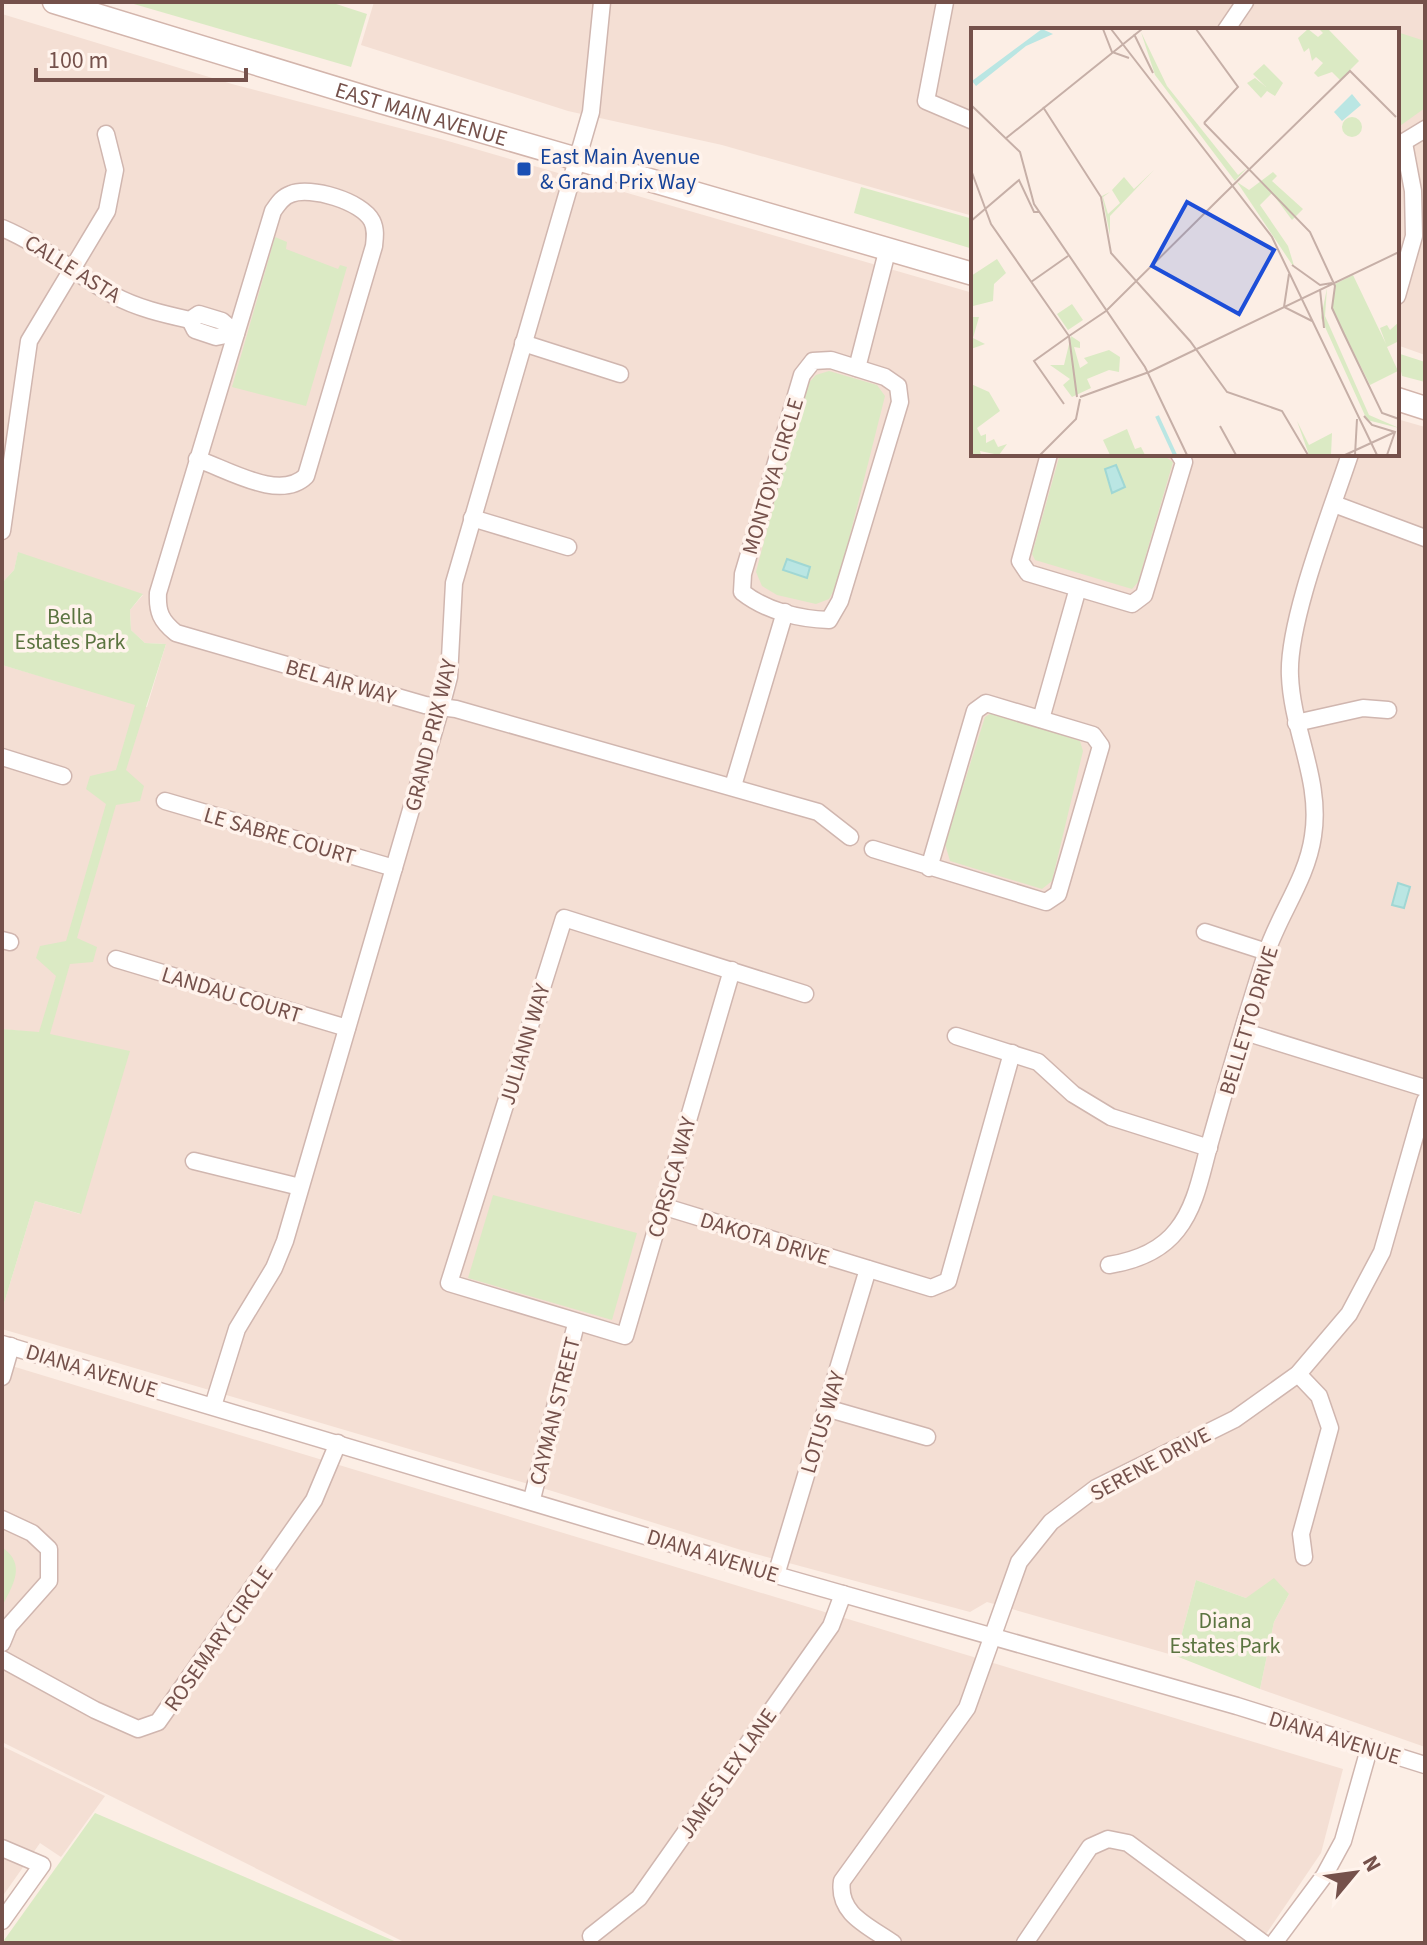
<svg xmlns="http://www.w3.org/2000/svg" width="1427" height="1945" viewBox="0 0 1427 1945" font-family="'Source Sans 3',sans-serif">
<rect width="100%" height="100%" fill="#fceee5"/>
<!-- residential -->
<g fill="#f4dfd4">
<path d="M374,2H1425V355L1397,345V30H973V216L722,145L568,111L361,45Z"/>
<path d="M2,14L232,84L441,139L973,293V454H1397V419L1425,427V1747L1260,1689L1274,1622L1289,1594L1246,1598L1196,1580L1176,1656L987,1602L970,1612L741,1550L552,1491L2,1329V1310L35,1201L80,1214L39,1033L2,1029V665L147,707L166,644L145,643L131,630L130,610L143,595L18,553L14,570L2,583Z"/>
<path d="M2,1363L1343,1769L1321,1853L1260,1943H406L2,1742Z"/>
<path d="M2,1746L105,1796L61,1857L40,1843L2,1897Z"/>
</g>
<!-- green -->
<g fill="#dbeac4">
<path d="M127,2H330L367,14L351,67Z"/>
<path d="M1397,32L1425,41V108L1397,128Z"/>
<path d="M861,187L973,219V249L854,213Z"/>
<path d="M275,237L287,242L286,249L338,269L340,265L347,267L306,406L232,387Z"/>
<path d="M1397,353L1425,362V382L1402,376Z"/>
<path d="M829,371L877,385L885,396L838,583L829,599L816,604L777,595L762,586L756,572L804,388L816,375Z"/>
<path d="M1060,454H1161L1173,462L1138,582L1132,589L1035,560L1032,554Z"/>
<path d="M18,552L143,594L130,610L131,630L145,643L166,644L126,770L144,786L140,801L116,805L77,938L97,947L93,962L70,964L50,1034L130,1051L81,1214L35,1201L2,1310V1029L39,1032L56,976L36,958L40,946L66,941L106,804L86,789L90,776L116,770L135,705L2,665V583L14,570Z"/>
<path d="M993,712L1080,741L1083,751L1052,881L1042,889L950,861L945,844L985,717Z"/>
<path d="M493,1195L637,1233L612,1320L468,1278Z"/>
<path d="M2,1547C27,1565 13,1584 2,1607Z"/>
<path d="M1274,1578L1289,1594L1274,1622L1260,1689L1176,1656L1196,1580L1246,1598Z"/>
<path d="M95,1813L399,1943H2Z"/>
</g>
<!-- water -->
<g fill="#bae6e3" stroke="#a0d7d4" stroke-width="2">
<path d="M1116,465L1125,487L1112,493L1105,469Z"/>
<path d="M787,559L810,567L807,578L783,570Z"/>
<path d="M1398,883L1410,887L1404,908L1392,905Z"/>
</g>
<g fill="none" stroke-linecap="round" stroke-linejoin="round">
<!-- minor casing -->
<g stroke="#d0b6af" stroke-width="19">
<g id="minor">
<path d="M945,2L926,101L973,121"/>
<path d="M1226,30L1245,2"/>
<path d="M1397,146L1425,129"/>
<path d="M2,228C43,245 75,274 113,295C137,308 163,314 190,320L199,314L222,321L236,333"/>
<path d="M1397,296L1414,236L1413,191L1404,143"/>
<path d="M190,320L195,330L216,337L236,333"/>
<path d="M523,343L620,374"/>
<path d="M831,360L885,377L898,386L900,402L840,601L829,620C799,619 766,611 742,592L743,574L802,375L813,361Z"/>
<path d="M857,368L888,248"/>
<path d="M1049,454L1020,561L1028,573L1132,604L1144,595L1184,462L1179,454"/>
<path d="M197,459C227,469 280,502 306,476L374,246C375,237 376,229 372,221C362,201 310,186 291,194C282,197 278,204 273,211L158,593C157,612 161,621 176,633L425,705L456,709L818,812L850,837"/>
<path d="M1334,504L1425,538"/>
<path d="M472,518L568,547"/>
<path d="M2,531L29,341L107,211L115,170L106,134"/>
<path d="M1041,719L1078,588"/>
<path d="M1296,723L1363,708L1388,710"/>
<path d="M2,757L63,776"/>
<path d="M733,786L785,612"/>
<path d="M165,801L394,868"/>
<path d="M873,849L1046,902L1058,894L1101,746L1093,735L986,703L975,711L929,868"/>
<path d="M1205,932L1267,952"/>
<path d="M2,940L10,942"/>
<path d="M116,959L347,1028"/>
<path d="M732,970L625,1336L449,1283L564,918L805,994"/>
<path d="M1245,1032L1425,1088"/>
<path d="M956,1036L1038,1062L1073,1094L1111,1117L1209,1148"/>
<path d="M194,1161L300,1187"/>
<path d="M662,1206L931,1288L948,1281L1012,1053"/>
<path d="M1109,1265C1134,1261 1160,1252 1177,1230C1196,1206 1201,1175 1209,1146C1227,1082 1246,1017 1266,954C1279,914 1307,879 1313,836C1322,781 1292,730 1290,676C1287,622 1332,509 1350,454"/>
<path d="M2,1344L776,1575L1237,1706L1425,1765"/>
<path d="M1298,1374L1319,1396L1330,1428L1301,1534L1304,1557"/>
<path d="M2,1377L11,1346"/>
<path d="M213,1406L237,1329L274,1268L285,1241L441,707L449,677L454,583L591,112L602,2"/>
<path d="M826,1408L927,1437"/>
<path d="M532,1499L576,1324"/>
<path d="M2,1519L32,1533L49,1549V1581L9,1626L2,1643"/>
<path d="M776,1575L868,1269"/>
<path d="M2,1659L95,1710L138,1729L158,1722L314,1500L338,1443"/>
<path d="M2,1848L42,1865L2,1921"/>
<path d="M591,1936L639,1898L831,1626L843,1594"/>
<path d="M893,1943C869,1926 837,1914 842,1881L967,1708L1019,1562L1051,1522L1096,1488L1235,1419L1298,1374L1349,1314L1382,1252L1425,1101"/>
<path d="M1025,1943L1090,1847L1108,1839L1128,1843L1263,1943"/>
<path d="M1274,1943L1324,1876L1343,1841L1369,1749"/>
</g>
</g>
<!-- secondary casing -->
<g stroke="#d3b5ac" stroke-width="25">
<g id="secondary">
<path id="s1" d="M54,2L381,102L973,274"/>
<path d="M1397,399L1425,408"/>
</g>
</g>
<!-- minor -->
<use href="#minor" stroke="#fff" stroke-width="16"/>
<!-- secondary -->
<use href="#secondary" stroke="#fff" stroke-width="22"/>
</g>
<!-- markers -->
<rect fill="#1a4fb4" stroke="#fff3ec" stroke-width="3" x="516" y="161" width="16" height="16" rx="4"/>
<g text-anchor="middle" stroke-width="7" stroke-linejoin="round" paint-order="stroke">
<!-- street labels -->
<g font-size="22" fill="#75514b" stroke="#fff3ec">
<text dy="8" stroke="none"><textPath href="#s1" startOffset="384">EAST MAIN AVENUE</textPath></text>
<text transform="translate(73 268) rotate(32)" y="8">CALLE ASTA</text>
<text transform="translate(772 476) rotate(-73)" y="8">MONTOYA CIRCLE</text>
<text transform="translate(341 681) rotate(16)" y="8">BEL AIR WAY</text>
<text transform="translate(430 735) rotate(-76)" y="8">GRAND PRIX WAY</text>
<text transform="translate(280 835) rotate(16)" y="8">LE SABRE COURT</text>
<text transform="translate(232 994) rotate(17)" y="8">LANDAU COURT</text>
<text transform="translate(1248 1020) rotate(-73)" y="8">BELLETTO DRIVE</text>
<text transform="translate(524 1044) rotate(-73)" y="8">JULIANN WAY</text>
<text transform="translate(671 1177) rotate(-74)" y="8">CORSICA WAY</text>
<text transform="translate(765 1238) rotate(17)" y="8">DAKOTA DRIVE</text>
<text transform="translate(92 1370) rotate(17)" y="8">DIANA AVENUE</text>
<text transform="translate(554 1411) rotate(-76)" y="8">CAYMAN STREET</text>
<text transform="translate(822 1422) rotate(-73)" y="8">LOTUS WAY</text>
<text transform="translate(1150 1463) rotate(-28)" y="8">SERENE DRIVE</text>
<text transform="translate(713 1555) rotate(17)" y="8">DIANA AVENUE</text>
<text transform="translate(218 1638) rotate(-55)" y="8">ROSEMARY CIRCLE</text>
<text transform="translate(1335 1737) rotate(17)" y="8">DIANA AVENUE</text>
<text transform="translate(727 1773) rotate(-55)" y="8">JAMES LEX LANE</text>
</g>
<!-- transit labels -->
<g font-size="22" fill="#164399" stroke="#fff3ec" text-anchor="start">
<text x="540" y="164">East Main Avenue<tspan x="540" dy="25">&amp; Grand Prix Way</tspan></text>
</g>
<!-- park labels -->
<g font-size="22" fill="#5b7440" stroke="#fff3ec">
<text x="70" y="624">Bella<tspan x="70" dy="25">Estates Park</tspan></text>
<text x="1225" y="1628">Diana<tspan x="1225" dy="25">Estates Park</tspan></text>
</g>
</g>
<!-- overview -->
<g transform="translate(971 28)">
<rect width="428" height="428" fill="#fceee5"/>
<path d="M337,1L347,9L352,5L348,1H357L388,33L369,52L361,44L347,49L343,45L352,35L345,29L341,33L338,20L333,24L327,10ZM170,4L196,58L267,147L276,140L264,153L184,47ZM293,36L312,55L304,68L296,63L290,70L276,55L284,50L295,59L282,46ZM371 99a10 10 0 1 1 20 0a10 10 0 1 1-20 0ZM183,142L139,188V207L131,168L139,164L132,169L137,186L149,175L141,162L153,149L163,161ZM302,144L306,148L301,153L332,181L321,192L301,165L289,177L317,218L324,241L266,154L278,162ZM26,231L35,245L23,256L22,273L2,278V289H8L2,310L14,316L0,321V248ZM382,247L415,316L409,300L416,297L419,302L428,294V313L416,319L427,343L399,357L361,281L364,256ZM356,260L354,288L398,387L428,400L396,392L350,290ZM101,276L112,292L97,302L86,286ZM100,308L109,314V320L103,319L109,340L117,335L113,330L138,322L149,329L148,344L138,342L116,351L120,360L101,369L92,357L99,351L79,337H93ZM0,356L18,364L29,383L6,400L10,408L15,406V415L23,411L27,419L36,416L28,427L9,423L10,427H0ZM326,393L338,417L361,405L360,427H338ZM156,401L164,421L170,419L174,427H139L132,412Z" fill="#dbeac4"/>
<path d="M71,1L82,6L55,18L5,58L1,53ZM381,66L390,77L371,93L363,84Z" fill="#bae6e3"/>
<path fill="none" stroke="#bae6e3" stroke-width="4" d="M186,388L204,427"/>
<path fill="none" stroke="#c6afa7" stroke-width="2" d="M132,1L141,24L158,30M140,1L301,209L406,427M225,1L267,59L233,95M163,6L182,45M0,77L49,124L63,176L174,339L216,427M72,79L130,169L140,225L219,313L256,364L311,383L337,427M233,95L339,204L364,258L361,280L373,306L411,385L428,391M34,111L171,1M0,142L20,196L98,308L106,369M250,169L379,43L425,89M0,193L48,152L63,184H68M321,237L349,257L361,255M318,246L313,279L341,293M60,254L97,228M349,261L353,300M98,308L135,283L250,169M109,369L178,344L428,224M93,376L63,333L98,308M393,388L401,397L424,404L416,427M249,398L265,427M69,427L105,391L109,371M374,427L424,404M384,427L386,391"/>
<path fill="#1d4ed8" fill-opacity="0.15" stroke="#1d4ed8" stroke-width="4" d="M216,174L303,222L268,286L181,238Z"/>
<rect width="428" height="428" fill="none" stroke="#75514b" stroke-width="4"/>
</g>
<!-- border -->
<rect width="1427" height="1945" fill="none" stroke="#75514b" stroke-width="8"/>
<!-- north arrow -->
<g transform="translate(1355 1873) rotate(61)" stroke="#fff3ec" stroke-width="6" paint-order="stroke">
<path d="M0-6L14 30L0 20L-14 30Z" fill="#75514b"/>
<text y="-12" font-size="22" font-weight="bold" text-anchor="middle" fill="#75514b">N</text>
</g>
<!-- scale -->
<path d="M36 68v12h210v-12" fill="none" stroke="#75514b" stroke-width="4"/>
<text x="48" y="68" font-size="24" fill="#75514b" stroke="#fff3ec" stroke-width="6" paint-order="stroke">100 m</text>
</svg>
